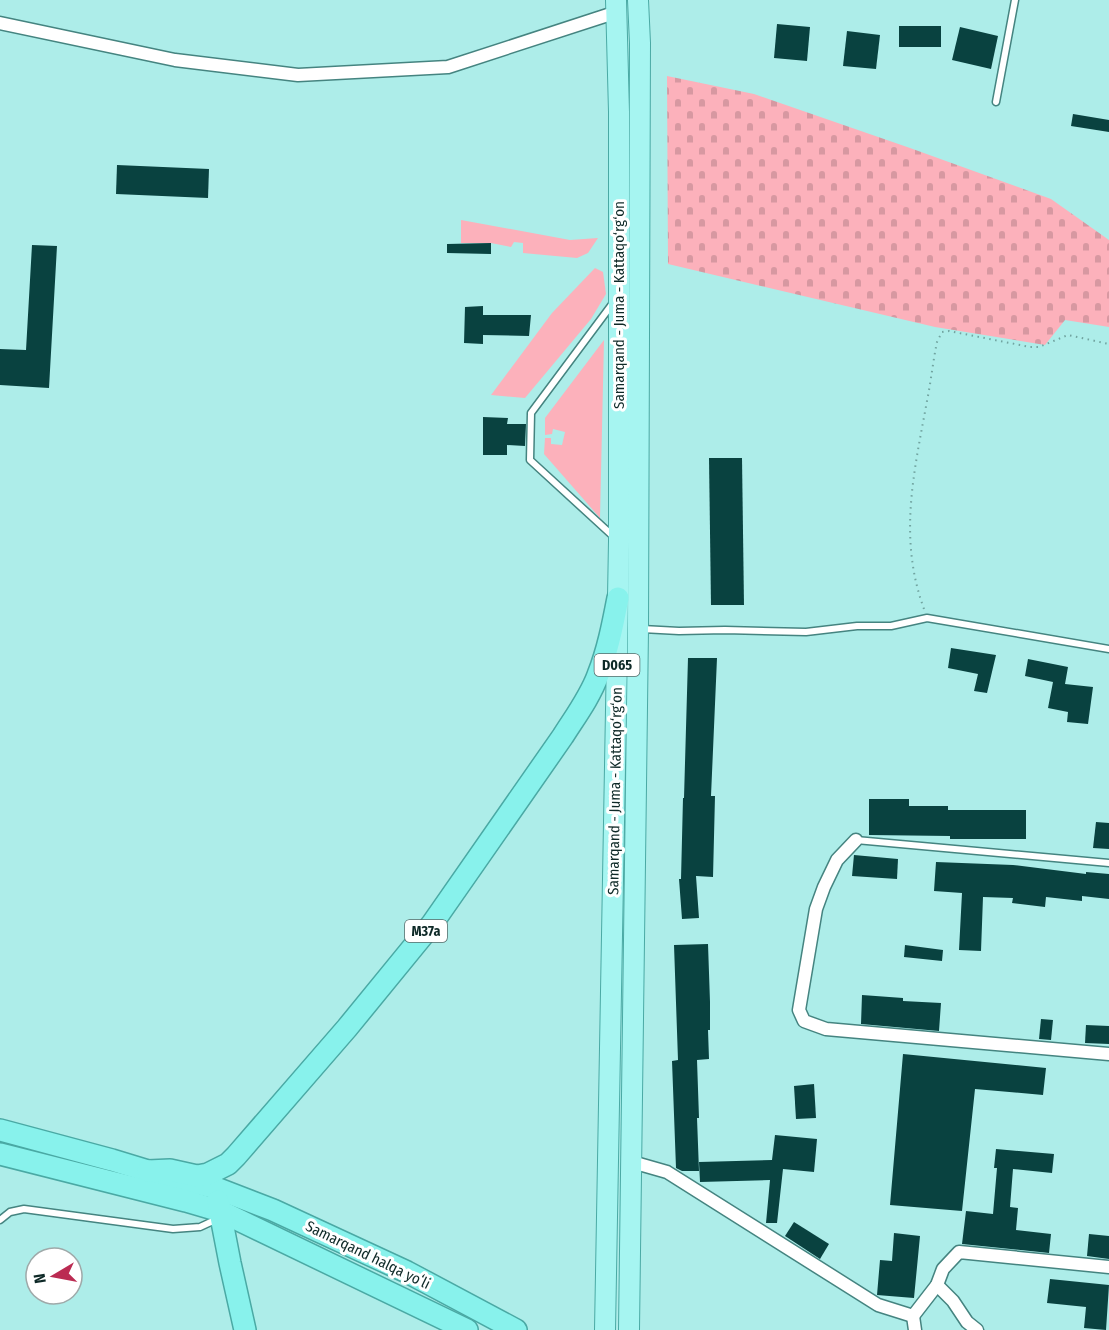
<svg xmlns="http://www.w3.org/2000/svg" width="1109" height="1330" viewBox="0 0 1109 1330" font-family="'Fira Sans Condensed',sans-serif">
<defs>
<pattern id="cemetery-stones" width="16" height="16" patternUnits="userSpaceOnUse" patternTransform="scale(1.5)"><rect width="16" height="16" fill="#fcb1bb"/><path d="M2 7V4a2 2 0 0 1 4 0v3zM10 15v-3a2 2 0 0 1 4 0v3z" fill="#d798a1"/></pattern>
</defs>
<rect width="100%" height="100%" fill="#adede9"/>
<!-- green -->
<g fill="#fcb1bb">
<path d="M461,220L570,240L598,238L588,253L577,258L523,253V243L514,242L511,247L491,243H461Z"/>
<path d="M595,268L603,272L606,294L591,319L525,398L491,395L552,313Z"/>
<path d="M604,340L600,518L544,454L545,438H551V444L562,445L565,432L553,429L552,434L545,435V418Z"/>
</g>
<!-- cemetery -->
<path fill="url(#cemetery-stones)" d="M667,76L754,94L910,148L1051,199L1109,240V327L1065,320L1045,345L935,327L668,264Z"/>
<!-- building -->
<g fill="#094240">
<path d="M777,24L810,27L807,61L774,58Z"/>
<rect x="899" y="26" width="42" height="21"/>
<path d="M960,27L998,36L991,69L952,60Z"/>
<path d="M847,31L880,35L876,69L843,66Z"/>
<path d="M1073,114L1109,120V132L1071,126Z"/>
<path d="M117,165L209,169L208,198L116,194Z"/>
<path d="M491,243V254L447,253V244Z"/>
<path d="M32,245L57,246L49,388L0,385V349L26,350Z"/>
<path d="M483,306V315H531L529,336L483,335V344L464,343L465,307Z"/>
<path d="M483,417L508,418L507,424H526L525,446L507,445V455H483Z"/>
<path d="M709,458H742L744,605H711Z"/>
<path d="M951,648L996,655L987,693L974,691L978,674L948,668Z"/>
<path d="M688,658H717L711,796H715L713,877L696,876L699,918L682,919L679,879H681L683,798H684Z"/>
<path d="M1028,659L1068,667L1065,684L1093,687L1088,724L1067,722L1068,712L1048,708L1053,682L1025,676Z"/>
<path d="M869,799H909V806H948V810H1026V839H950V836L869,835Z"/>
<path d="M1096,822L1109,823V849L1093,848Z"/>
<path d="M854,855L898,859L897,879L852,876Z"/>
<path d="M936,862L1013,865L1086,874V872L1109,874V899L1082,896V901L1046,897L1045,907L1012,903L1013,898L983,897L981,951L959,950L962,893L934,891Z"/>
<path d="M708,944L710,1002V1030H708L709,1059L697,1060L699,1118H697L699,1171H682L676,1168L672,1061L678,1060L674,945Z"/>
<path d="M905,945L943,950L942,961L904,957Z"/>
<path d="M862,995L903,998V1001L941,1003L939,1031L861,1024Z"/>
<path d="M1041,1019L1053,1020L1051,1040L1039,1039Z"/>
<path d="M1086,1025L1109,1026V1044L1085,1043Z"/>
<path d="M903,1054L1046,1068L1043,1095L975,1089L962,1211L890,1205Z"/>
<path d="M814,1084L816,1118L796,1119L794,1086Z"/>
<path d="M775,1135L817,1139L814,1172L783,1169L777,1223H766L770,1180L700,1182L699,1162L772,1160Z"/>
<path d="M996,1149L1054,1154L1052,1173L1013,1169L1010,1207L1018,1208L1016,1230L1051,1234L1049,1253L962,1244L966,1211L993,1214L997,1168H994Z"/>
<path d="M794,1222L829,1244L820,1259L785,1236Z"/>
<path d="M894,1233L920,1236L914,1298L877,1295L880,1260L892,1261Z"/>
<path d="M1089,1234L1109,1236V1259L1087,1256Z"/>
<path d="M1050,1279L1109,1285L1106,1330L1084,1328L1086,1307L1047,1303Z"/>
</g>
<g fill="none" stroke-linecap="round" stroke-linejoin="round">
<!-- service casing -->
<g stroke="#458480" stroke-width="9">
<g id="service">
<path d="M996,102L1015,0"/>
<path d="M613,303L531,413L530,460L614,537"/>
<path d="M642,629L679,631L725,630L806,632L857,626H891L927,618L1109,649"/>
<path d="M856,840L1109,863"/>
<path d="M0,1220L10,1212L24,1209L173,1229L200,1227L213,1221"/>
</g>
</g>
<!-- minor casing -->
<g stroke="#458480" stroke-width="15">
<g id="minor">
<path d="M0,23L175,60L298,75L448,67L617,12"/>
<path d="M856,840L837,860L824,887L816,909L799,1010L804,1021L826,1029L1109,1054"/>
<path d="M632,1162L667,1172L878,1305L913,1316L937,1285L943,1269L959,1252L1109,1267"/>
<path d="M937,1285L953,1301L967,1322L977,1330"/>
<path d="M913,1316L915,1330"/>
</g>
</g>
<!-- primary casing -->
<g stroke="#4aa9a4" stroke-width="22">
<g id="primary">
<path d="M605,1330L619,541V112L616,0"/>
<path d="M629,1330L638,629L640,43L638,0"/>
</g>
</g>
<!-- trunk casing -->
<g stroke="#4aa9a4" stroke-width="24">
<g id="trunk">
<path d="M0,1130L112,1160L148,1171L216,1188L273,1210L407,1272L516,1330"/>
<path d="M0,1154L186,1201L220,1211L467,1330"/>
<path d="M148,1171L170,1170L197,1176L208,1174L228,1164L236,1156L347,1028L432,924L563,736C575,717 590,697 598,675C608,650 613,624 618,598"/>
<path d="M218,1201L230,1263L245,1330"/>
</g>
</g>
<!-- path -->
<path stroke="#71a4a0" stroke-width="2" stroke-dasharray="1.5 4.5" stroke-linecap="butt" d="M924,609C898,538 914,472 927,401C931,381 933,361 937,342L942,332L949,331L1030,347H1039L1068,335L1109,344"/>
<!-- service -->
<use href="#service" stroke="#fff" stroke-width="6"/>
<!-- minor -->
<use href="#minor" stroke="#fff" stroke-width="12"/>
<!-- primary -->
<use href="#primary" stroke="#a6f5f1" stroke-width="20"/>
<!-- trunk -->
<use href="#trunk" stroke="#88f2ec" stroke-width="21"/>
</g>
<g text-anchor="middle" stroke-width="6" stroke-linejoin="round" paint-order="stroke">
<!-- shield labels -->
<g fill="#fff" stroke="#566968" stroke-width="1.5">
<rect x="594.5" y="654" width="45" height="22" rx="4.5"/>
<rect x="405" y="920" width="42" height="22" rx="4.5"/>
</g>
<g font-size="14" font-weight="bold" fill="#0e2927">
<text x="617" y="670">D065</text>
<text x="426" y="936">M37a</text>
</g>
<!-- street labels -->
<g font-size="15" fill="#0e2927" stroke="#fff">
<text transform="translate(619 305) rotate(-90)" y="5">Samarqand - Juma - Kattaqo‘rg‘on</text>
<text transform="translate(615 791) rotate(-89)" y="5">Samarqand - Juma - Kattaqo‘rg‘on</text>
<text transform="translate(368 1255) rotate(26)" y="5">Samarqand halqa yoʻli</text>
</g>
</g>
<!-- north arrow -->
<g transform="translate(54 1276) rotate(260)"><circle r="28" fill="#ffffff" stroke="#9fa9a9" stroke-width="1.5"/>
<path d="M0-4.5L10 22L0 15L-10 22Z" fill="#bb2b52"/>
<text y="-9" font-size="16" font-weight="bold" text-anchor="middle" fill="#0e2927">N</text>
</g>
</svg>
